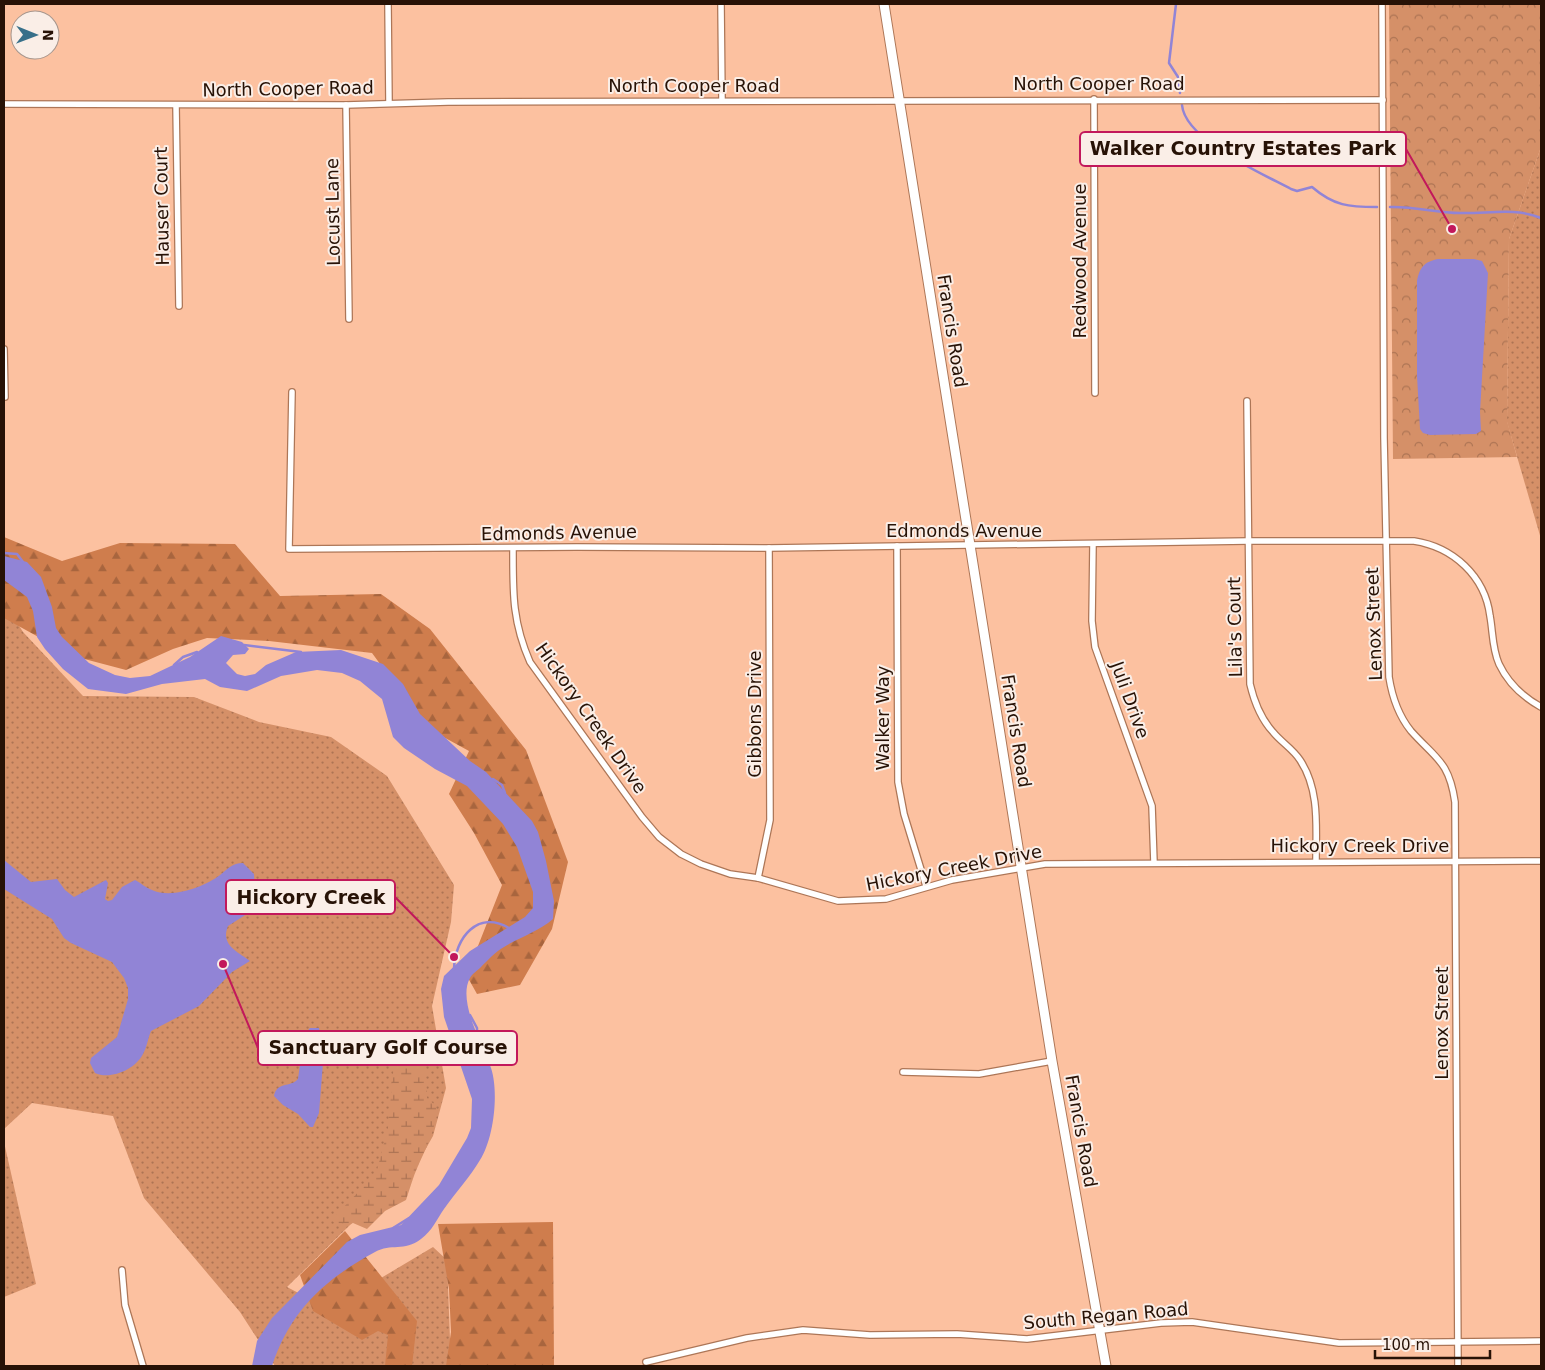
<svg xmlns="http://www.w3.org/2000/svg" width="1545" height="1370" viewBox="0 0 1545 1370" font-family="'DejaVu Sans',sans-serif">
<defs>
<pattern id="grass-dots" width="8" height="8" patternUnits="userSpaceOnUse" patternTransform="scale(1.25)"><rect width="8" height="8" fill="#d59068"/><path d="M2 2h.1M6 6h.1" fill="none" stroke="#ad7454" stroke-width="1.8" stroke-linecap="round"/></pattern>
<pattern id="forest-firs" width="22" height="20" patternUnits="userSpaceOnUse" patternTransform="scale(1.25)"><rect width="22" height="20" fill="#cf7d4d"/><path d="M5 1l3.5 6h-7zM16 11l3.5 6h-7z" fill="#a8653e"/></pattern>
<pattern id="wetland-marsh" width="20" height="14" patternUnits="userSpaceOnUse" patternTransform="scale(1.25)"><rect width="20" height="14" fill="#d59068"/><path d="M1 5h8M5 5V1M11 12h8M15 12V8" fill="none" stroke="#ad7454"/></pattern>
<pattern id="park-crowns" width="20" height="18" patternUnits="userSpaceOnUse" patternTransform="scale(1.25)"><rect width="20" height="18" fill="#d59068"/><path d="M2 6a3 3 0 1 1 6 0M12 15a3 3 0 1 1 6 0" fill="none" stroke="#ad7454"/></pattern>
</defs>
<rect width="100%" height="100%" fill="#fcc1a0"/>
<!-- grass -->
<g fill="url(#grass-dots)">
<path d="M1541,147V539L1507,422L1509,239Z"/>
<path d="M4,601L23,632L83,696L194,697L259,722L331,737L387,776L454,885L451,922L432,1006L446,1088L433,1136L408,1180L350,1225L287,1287L329,1309L433,1247L447,1260L451,1366H275L240,1312L144,1198L113,1116L32,1103L4,1129Z"/>
<path d="M4,1142L36,1284L4,1297Z"/>
</g>
<!-- forest -->
<g fill="url(#forest-firs)">
<path d="M4,537L62,561L120,543L235,544L280,596L381,594L430,629L526,750L568,862L552,929L520,985L477,994L463,969L476,951L502,885L474,833L449,794L469,751L427,728L372,653L269,641L207,638L173,649L126,670L73,656L4,618Z"/>
<path d="M553,1222L554,1366H446L451,1332L449,1289L438,1224Z"/>
<path d="M345,1231L417,1321L412,1366H385L388,1335L378,1331L362,1340L313,1311L300,1275Z"/>
</g>
<!-- wetland -->
<path fill="url(#wetland-marsh)" d="M404,1037L413,1038C422,1055 427,1079 427,1098L436,1106C437,1128 427,1146 418,1166C413,1177 410,1188 406,1200L385,1211L367,1229L353,1223L337,1224L331,1220L376,1174L388,1128L394,1063Z"/>
<!-- park -->
<path fill="url(#park-crowns)" d="M1389,4H1541V147L1509,239L1507,421L1517,457L1393,459Z"/>
<!-- water -->
<g fill="#9184d6">
<path d="M1438,259H1474L1482,261L1488,273L1480,412L1481,431L1476,434L1430,435L1423,433L1420,429L1417,376V281C1420,267 1424,262 1438,259Z"/>
<path d="M4,556L27,562L41,577L52,607L56,628L62,637L89,663L115,675L130,678L150,676L190,657L221,636L242,642L249,649L245,654L233,655L226,663L237,674L245,676L255,674L266,665L296,652L341,650L383,664L403,684L420,714L470,761L486,772L532,821L538,832L546,861L554,901L553,919C538,932 520,937 504,947C495,952 488,960 481,967C478,970 472,974 470,978C457,1001 483,1045 491,1068C499,1092 494,1138 480,1160C470,1177 456,1192 444,1209C437,1219 432,1231 421,1239C404,1252 391,1243 375,1252C325,1279 290,1311 272,1366H252L257,1341L272,1318L347,1242L360,1235L401,1225L439,1185L467,1138L471,1128L472,1099L444,1017L441,989L444,976L470,951L525,917L533,908V892L517,847L503,824L467,786L435,769L404,748L393,737L382,699L360,681L342,673L317,670L281,676L247,691L220,687L205,679L162,684L126,694L88,689L63,669L45,649L37,637L33,611L27,597L4,580Z"/>
<path d="M4,860L31,882L57,879L65,890L74,897L106,880L108,883L105,899L108,901L112,900L122,887L135,880C141,883 146,888 152,890C172,899 204,887 220,875C228,869 232,863 243,863L254,874L256,905L250,912L228,926C220,945 238,952 250,961L232,972L199,1006L151,1031C148,1038 147,1047 143,1054C135,1070 110,1080 95,1073L90,1063L91,1058L117,1037L128,999V988L124,978L112,962L71,943L64,938L52,919L4,889Z"/>
<path d="M310,1028H319L324,1050L319,1113L313,1127H310L298,1114L283,1105L274,1096C277,1081 290,1088 298,1079L304,1035Z"/>
</g>
<g fill="none" stroke-linecap="round" stroke-linejoin="round">
<!-- stream -->
<g stroke="#9184d6" stroke-width="2.5">
<path d="M1176,4L1169,63L1178,77L1180,93"/>
<path d="M1182,105C1185,140 1263,174 1291,189L1297,191L1312,187C1334,206 1349,207 1377,207"/>
<path d="M1390,207C1414,206 1436,213 1460,213C1488,214 1514,207 1541,218"/>
<path d="M4,553L17,554L23,562"/>
<path d="M244,645L301,652"/>
<path d="M174,665L183,657L197,652"/>
<path d="M493,779L502,785L505,793"/>
<path d="M454,969C455,937 478,910 509,928"/>
<path d="M470,1015L477,1028V1035"/>
<path d="M393,1228L409,1218"/>
</g>
<!-- street casing -->
<g stroke="#ad7657" stroke-width="8">
<g id="street">
<path d="M388,4L389,103"/>
<path d="M721,4L722,101"/>
<path d="M1382,4L1384,438L1389,677C1392,696 1398,715 1411,731C1436,759 1449,761 1455,802L1458,1366"/>
<path d="M1094,99L1095,393"/>
<path d="M4,104L346,105L448,102L1383,100"/>
<path d="M176,105L179,306"/>
<path d="M346,105L349,319"/>
<path d="M4,349L5,397"/>
<path d="M292,392L289,549L577,547L769,548L1248,541H1414C1453,547 1485,576 1490,616C1493,632 1492,648 1499,664C1508,683 1523,697 1541,707"/>
<path d="M1247,401L1250,684C1254,701 1261,719 1273,732C1281,742 1293,749 1300,760C1320,790 1316,827 1316,861"/>
<path d="M1093,544L1092,621L1095,647L1152,806L1154,863"/>
<path d="M897,546L898,782L904,814L926,886"/>
<path d="M513,549C513,592 512,621 530,662L642,817L659,837L681,854L701,864L730,874L758,878L838,901L886,899L952,880L1045,864L1541,861"/>
<path d="M758,878L770,820L769,548"/>
<path d="M903,1072L979,1074L1052,1061"/>
<path d="M122,1270L125,1305L143,1366"/>
<path d="M646,1362L747,1338L803,1330L870,1335L957,1334L1027,1339L1161,1323L1192,1322L1339,1343L1541,1341"/>
</g>
</g>
<!-- secondary casing -->
<g stroke="#ad7657" stroke-width="11">
<path id="secondary" d="M884,4L1052,1061L1106,1366"/>
</g>
<!-- street -->
<use href="#street" stroke="#fff" stroke-width="5.5"/>
<!-- secondary -->
<use href="#secondary" stroke="#fff" stroke-width="9"/>
</g>
<g text-anchor="middle" stroke-width="4" stroke-linejoin="round" paint-order="stroke">
<!-- street labels -->
<g font-size="18" fill="#271206" stroke="#faeee7">
<text x="1099" y="90">North Cooper Road</text>
<text x="694" y="92">North Cooper Road</text>
<text transform="translate(288 89) rotate(-1)" y="6">North Cooper Road</text>
<text transform="translate(162 206) rotate(-91)" y="6">Hauser Court</text>
<text transform="translate(333 212) rotate(-91)" y="6">Locust Lane</text>
<text transform="translate(1080 261) rotate(-90)" y="6">Redwood Avenue</text>
<text transform="translate(952 331) rotate(81)" y="6">Francis Road</text>
<text x="964" y="537">Edmonds Avenue</text>
<text transform="translate(559 533) rotate(-1)" y="6">Edmonds Avenue</text>
<text transform="translate(1374 624) rotate(-92)" y="6">Lenox Street</text>
<text transform="translate(1235 627) rotate(-91)" y="6">Lila's Court</text>
<text transform="translate(1130 700) rotate(70)" y="6">Juli Drive</text>
<text transform="translate(755 714) rotate(-90)" y="6">Gibbons Drive</text>
<text transform="translate(591 718) rotate(55)" y="6">Hickory Creek Drive</text>
<text transform="translate(883 718) rotate(-90)" y="6">Walker Way</text>
<text transform="translate(1016 731) rotate(81)" y="6">Francis Road</text>
<text x="1360" y="852">Hickory Creek Drive</text>
<text transform="translate(954 868) rotate(-11)" y="6">Hickory Creek Drive</text>
<text transform="translate(1442 1023) rotate(-90)" y="6">Lenox Street</text>
<text transform="translate(1081 1131) rotate(80)" y="6">Francis Road</text>
<text transform="translate(1106 1316) rotate(-5)" y="6">South Regan Road</text>
</g>
</g>
<!-- callouts -->
<path fill="none" stroke="#c2185b" stroke-width="2" d="M1452 229L1406 149M454 957L395 897M223 964L258 1048"/>
<g fill="#c2185b" stroke="#faeee7" stroke-width="2">
<circle cx="1452" cy="229" r="5"/>
<circle cx="454" cy="957" r="5"/>
<circle cx="223" cy="964" r="5"/>
</g>
<g fill="#faeee7" stroke="#c2185b" stroke-width="2">
<rect x="1080" y="132" width="326" height="34" rx="5"/>
<rect x="226" y="880" width="169" height="34" rx="5"/>
<rect x="258" y="1031" width="259" height="34" rx="5"/>
</g>
<g font-size="19" text-anchor="middle" font-weight="bold" fill="#271206">
<text x="1243" y="155">Walker Country Estates Park</text>
<text x="311" y="904">Hickory Creek</text>
<text x="388" y="1054">Sanctuary Golf Course</text>
</g>
<!-- border -->
<rect width="1545" height="1370" fill="none" stroke="#271206" stroke-width="10"/>
<!-- north arrow -->
<g transform="translate(35 35) rotate(91)"><circle r="24" fill="#faeee7" stroke="#a6968d"/>
<path d="M0-4L9 19L0 12L-9 19Z" fill="#38708a"/>
<text y="-8" font-size="14" font-weight="bold" text-anchor="middle" fill="#271206">N</text>
</g>
<!-- scale -->
<path d="M1375 1350v8h115v-8" fill="none" stroke="#271206" stroke-width="2.5"/>
<text x="1382" y="1350" font-size="15" fill="#271206" stroke="#faeee7" stroke-width="4" paint-order="stroke">100 m</text>
</svg>
